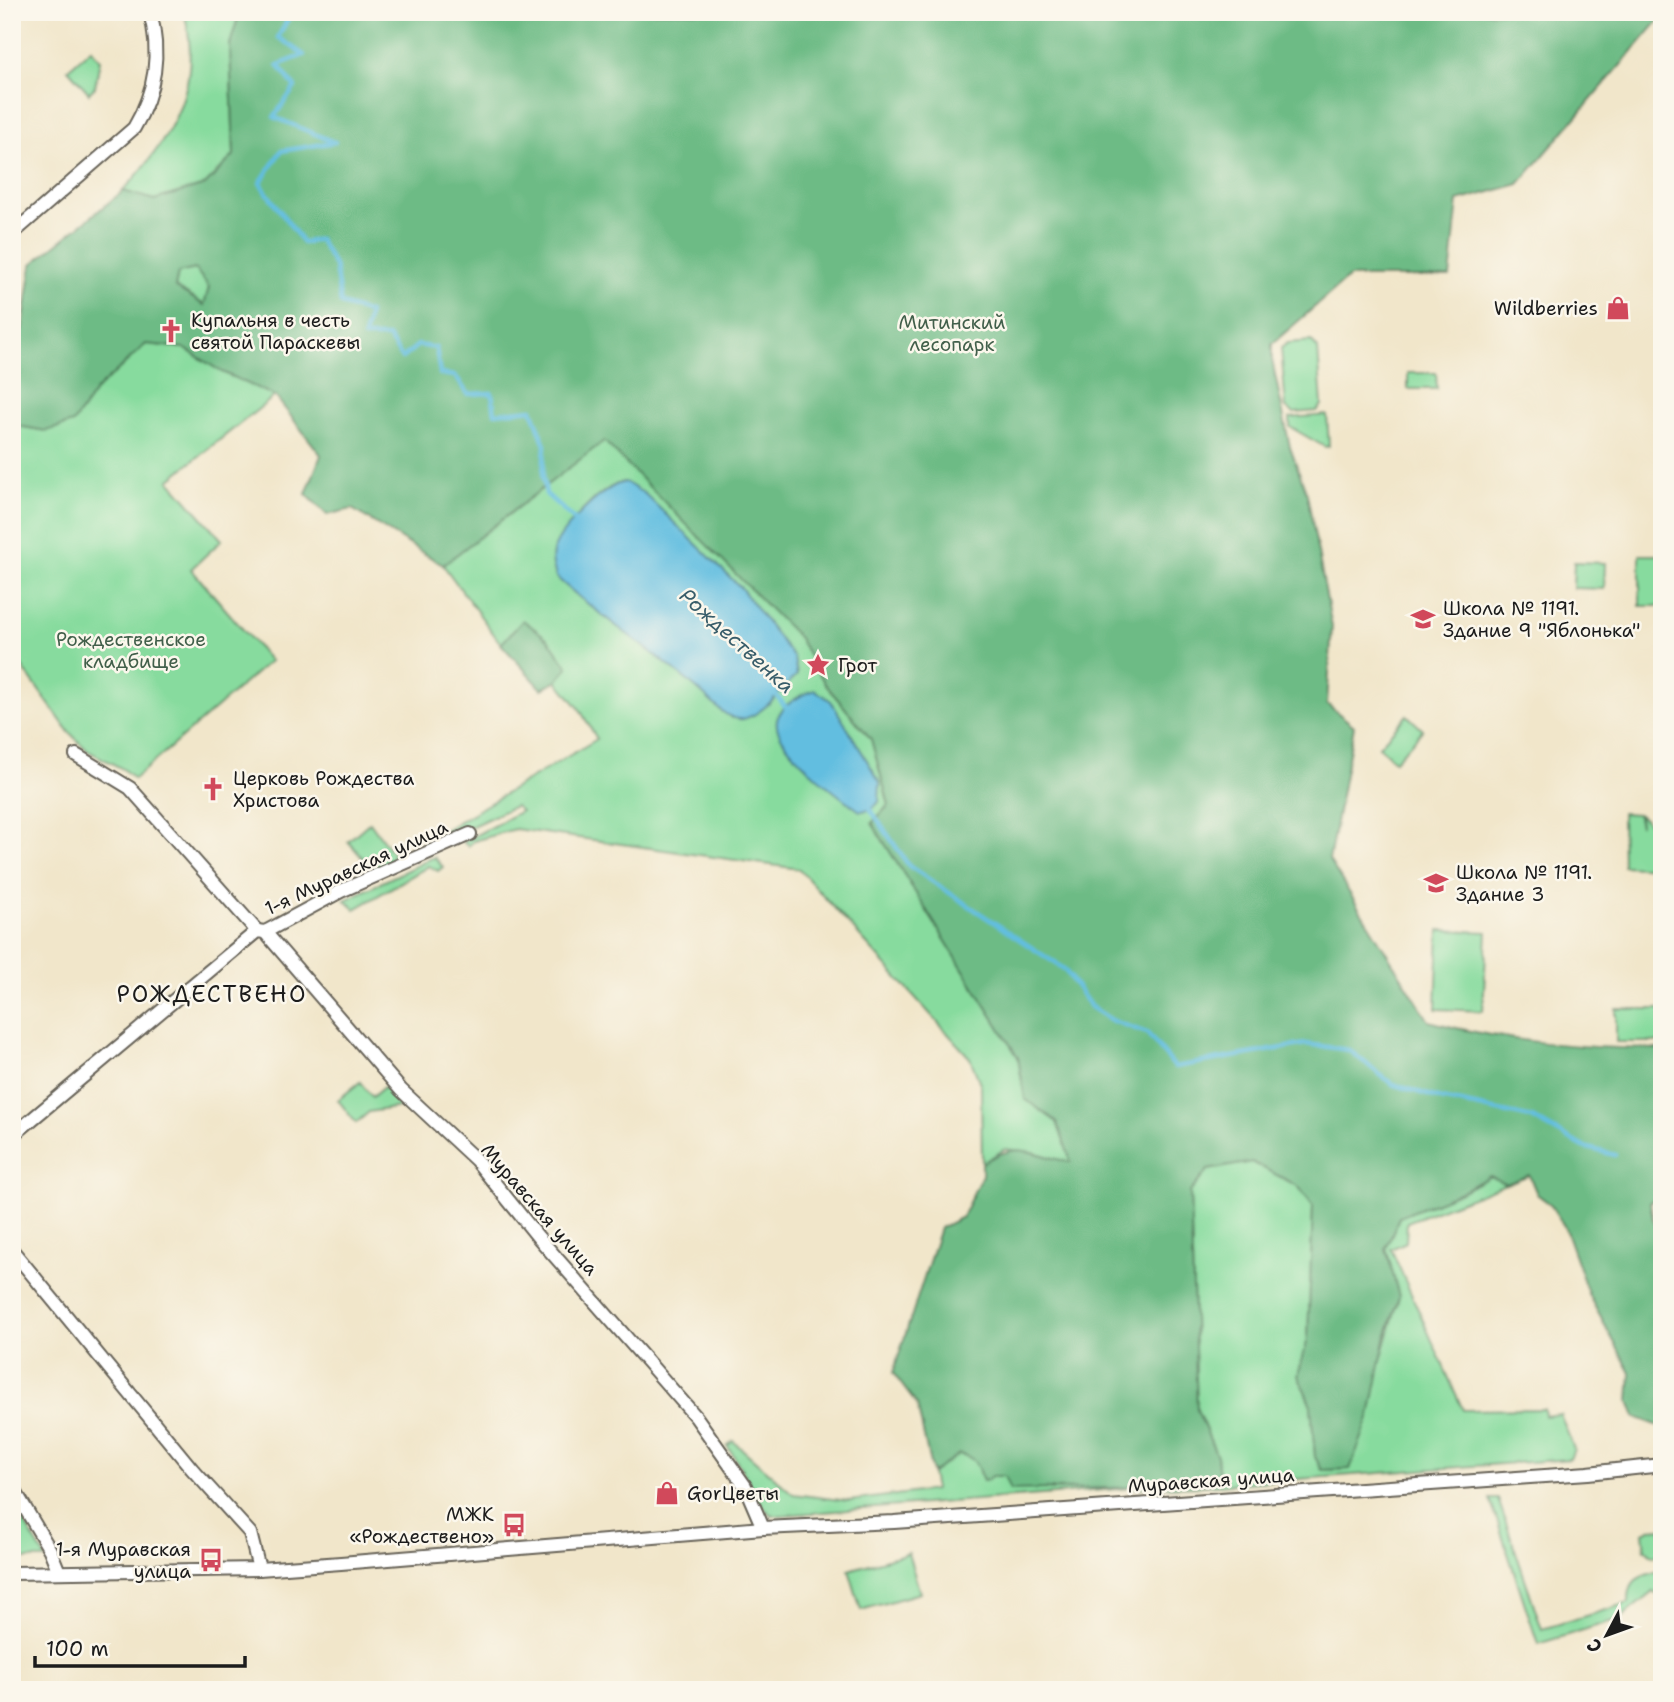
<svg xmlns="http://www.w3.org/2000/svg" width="1674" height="1702" viewBox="0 0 1674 1702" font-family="'Shantell Sans',sans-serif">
<rect width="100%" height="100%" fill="#fbf7ec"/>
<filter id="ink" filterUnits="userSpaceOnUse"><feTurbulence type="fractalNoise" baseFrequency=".0143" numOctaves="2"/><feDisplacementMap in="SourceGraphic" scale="14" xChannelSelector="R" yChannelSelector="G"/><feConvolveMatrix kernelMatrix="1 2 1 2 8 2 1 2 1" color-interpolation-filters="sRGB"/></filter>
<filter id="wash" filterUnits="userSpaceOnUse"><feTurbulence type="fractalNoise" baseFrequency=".00686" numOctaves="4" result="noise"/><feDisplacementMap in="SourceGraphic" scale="28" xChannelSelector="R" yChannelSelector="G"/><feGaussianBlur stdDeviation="1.57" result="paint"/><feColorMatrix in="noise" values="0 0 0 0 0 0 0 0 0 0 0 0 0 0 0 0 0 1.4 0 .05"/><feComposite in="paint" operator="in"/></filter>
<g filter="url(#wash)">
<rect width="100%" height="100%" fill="#f1e6ca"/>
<!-- green -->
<g fill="#87db9e" stroke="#527c5d" stroke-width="2" fill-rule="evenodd">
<path d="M184,12H227L238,18L230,45L234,155L205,185L154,200L123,191C171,139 204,85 184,12Z"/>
<path d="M91,49L100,60L95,87L89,93L68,69Z"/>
<path d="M195,269L209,287L205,305L175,287L178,273Z"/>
<path d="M1311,341L1318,349L1322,405L1317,411L1294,413L1286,408L1281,348L1288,343Z"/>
<path d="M146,344L184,348L222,372L275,396L169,480L222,540L191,569L270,661L134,779L123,769L88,751L69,732L12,653V425L46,431L73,423L96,390Z"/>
<path d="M1408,373H1436L1437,389H1408Z"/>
<path d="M1327,415L1329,446L1325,447L1290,427V418Z"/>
<path d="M604,440L799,638L825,684L871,739L889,805L872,823L1018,1057L1025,1099L1057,1122L1072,1163L1033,1152L1005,1149L982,1163L981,1086L970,1058L799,869L515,829L474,841L468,846L463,842L521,811L515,806L417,852L411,850L597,739L579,708L557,681L568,667L518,628L501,644L443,565ZM625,482L794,658L797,675L732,718L672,666L578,596L553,550C566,528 599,486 625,482Z"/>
<rect x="1640" y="555" width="22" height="51"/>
<path d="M1574,562L1605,563L1604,589L1573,588Z"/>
<path d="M1407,715L1423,730L1395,761L1379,746Z"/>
<path d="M1622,813L1637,814L1640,826L1639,815L1662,834V868L1623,866Z"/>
<path d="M370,822L393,854V863L373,870L348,841Z"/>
<path d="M434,857L443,867L438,871L429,866L355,909L345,900Z"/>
<path d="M1439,930L1487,932L1483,1011L1436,1009Z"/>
<rect x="1616" y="1009" width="45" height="33"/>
<path d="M360,1082L372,1097L384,1087L400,1107L369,1112L356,1123L338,1100Z"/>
<path d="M1252,1162L1298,1186L1313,1206L1308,1339L1298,1375L1311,1405L1315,1457L1323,1470L1350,1469L1399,1297L1386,1248L1399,1217L1461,1192L1490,1176L1506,1184L1407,1222L1406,1242L1391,1249L1463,1410L1544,1409L1545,1416L1560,1414L1574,1449L1570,1459L1203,1486L1219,1477L1217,1456L1197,1410L1190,1192L1208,1170Z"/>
<path d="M733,1441L793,1494L849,1501L935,1490L932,1473L959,1454L970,1456L979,1465V1473L1004,1475L1009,1482L1051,1490L1143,1487L772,1516C752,1497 744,1468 727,1446Z"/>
<path d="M1490,1499H1498L1542,1629L1629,1603C1628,1577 1640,1577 1662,1570V1598L1653,1592L1619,1619L1538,1644Z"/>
<path d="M12,1502L46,1559H12Z"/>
<path d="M1662,1528V1553L1653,1556L1645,1549L1643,1534L1649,1529Z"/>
<path d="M908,1553L920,1593L861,1610L849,1570Z"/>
</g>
<!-- forest -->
<g fill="#6dbb85" stroke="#446c50" stroke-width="2" fill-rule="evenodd">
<path d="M227,12H1662V17L1519,184L1458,201L1450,277H1349L1272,344V360L1290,447L1307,494L1332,627L1327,704L1354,726L1329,860L1429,1021C1509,1043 1579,1048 1662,1049V1193L1650,1202L1653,1220L1662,1234V1427L1635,1417L1629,1401L1631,1373L1589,1296L1564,1226L1550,1204L1537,1194L1529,1175L1506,1184L1490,1176L1461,1192L1399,1217L1386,1248L1399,1297L1385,1340L1370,1416L1350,1469L1322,1470L1315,1457L1311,1405L1298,1375L1308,1339L1313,1206L1298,1186L1252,1162L1208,1170L1190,1192L1197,1410L1217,1456L1219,1477L1203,1486L1010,1490L1004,1476H991L988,1480L983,1481C976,1466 978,1458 959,1454L932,1473L917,1405L893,1373L940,1228L962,1217L982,1175V1163C1024,1138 1030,1156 1071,1162L1057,1122L1025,1099L1018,1057L872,823L889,805L871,739L825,684L799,638L604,441L443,565L352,509L327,515L306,494L321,455L275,396L222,372L184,348L146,344L96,390L73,423L46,431L12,425V341L23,328L32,264L123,191L154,200L205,185L234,155L230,45L238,18ZM195,269L209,287L204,305L175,287L178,273Z"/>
<path d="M523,620L548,639L568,667L557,681L542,689L501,644Z"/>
</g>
<!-- water -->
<g fill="#62bee0" stroke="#3f6d7e" stroke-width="2">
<path d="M625,482L645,494L741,588L794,658L797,675C781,689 765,714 743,719C728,721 713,703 703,694C656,652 602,619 556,577C554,568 550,558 554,549C561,529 605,485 625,482Z"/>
<path d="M815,690L831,701L880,782L879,802L871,810L860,811C841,798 771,744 777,720C781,704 801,695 815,690Z"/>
</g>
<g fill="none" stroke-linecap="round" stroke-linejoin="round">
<!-- stream -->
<g stroke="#62bee0" stroke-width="4.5">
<path d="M292,12L278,37L304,55L278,65L295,87L274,117L334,142"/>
<path d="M335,142L281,151L260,183L303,243L319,239L335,267L341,304L369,313L364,337H388L402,358L418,345L436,348L440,374L455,376L468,394L492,393L495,413L532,409L545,445L543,476L546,494L578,523"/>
<path d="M773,691L789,711"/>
<path d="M869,807L909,866L1064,969L1091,1007L1113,1021L1147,1033L1175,1067L1306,1044L1349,1050L1392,1084L1441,1099L1532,1118L1584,1147L1615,1155"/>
</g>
</g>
</g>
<g filter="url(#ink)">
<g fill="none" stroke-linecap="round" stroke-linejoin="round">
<!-- street casing -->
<g stroke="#676359" stroke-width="16">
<g id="street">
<path d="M12,234L134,128C156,91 161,54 150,12"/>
<path d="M76,755L130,788L257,931"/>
<path d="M265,932L401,1090L476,1160L538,1237L696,1417L745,1486L763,1528"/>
<path d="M12,1136L257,931L265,932L341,891L470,834"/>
<path d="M12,1250L192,1469L250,1533L259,1569"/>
<path d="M12,1486L50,1550L59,1572"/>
<path d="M12,1573L259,1569L341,1563L763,1528L894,1522L1588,1473L1662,1465"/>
<path d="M1660,1690L1662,1689"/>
</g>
</g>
<!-- street -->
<use href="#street" stroke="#fff" stroke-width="12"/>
</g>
</g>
<!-- icons -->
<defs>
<g id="shop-bare" transform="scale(1.89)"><path d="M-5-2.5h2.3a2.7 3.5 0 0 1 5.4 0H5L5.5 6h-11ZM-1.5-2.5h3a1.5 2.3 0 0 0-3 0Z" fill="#d1495b" stroke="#fbf7ec" stroke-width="2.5" paint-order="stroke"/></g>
<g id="church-bare" transform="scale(1.89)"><path d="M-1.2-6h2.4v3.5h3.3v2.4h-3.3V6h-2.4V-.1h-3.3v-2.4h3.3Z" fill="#d1495b" stroke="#fbf7ec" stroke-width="2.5" paint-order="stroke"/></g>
<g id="school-bare" transform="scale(1.89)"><path d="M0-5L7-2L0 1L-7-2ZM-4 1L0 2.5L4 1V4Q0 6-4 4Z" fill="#d1495b" stroke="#fbf7ec" stroke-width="2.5" paint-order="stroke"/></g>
<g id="sight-bare" transform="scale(1.89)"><path d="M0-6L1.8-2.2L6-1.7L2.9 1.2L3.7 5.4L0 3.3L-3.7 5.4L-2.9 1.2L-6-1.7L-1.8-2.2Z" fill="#d1495b" stroke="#fbf7ec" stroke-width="2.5" paint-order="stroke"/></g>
<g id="bus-bare" transform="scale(1.89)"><path d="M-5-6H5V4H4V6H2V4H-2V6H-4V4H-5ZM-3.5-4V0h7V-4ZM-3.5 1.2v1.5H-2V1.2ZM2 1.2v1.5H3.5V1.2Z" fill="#d1495b" stroke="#fbf7ec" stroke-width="2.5" paint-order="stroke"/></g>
</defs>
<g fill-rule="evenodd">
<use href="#shop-bare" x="1618" y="308"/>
<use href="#church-bare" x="171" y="331"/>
<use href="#school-bare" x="1423" y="619"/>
<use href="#sight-bare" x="818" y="665"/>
<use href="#church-bare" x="213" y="789"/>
<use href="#school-bare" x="1436" y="883"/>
<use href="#shop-bare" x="667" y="1493"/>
<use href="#bus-bare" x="514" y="1525"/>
<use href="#bus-bare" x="211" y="1560"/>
</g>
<g text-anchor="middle" stroke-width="5" stroke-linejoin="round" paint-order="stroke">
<!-- poi labels -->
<g font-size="19" fill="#1c1c1c" stroke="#fbf7ec" text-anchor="start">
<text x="1598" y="315" text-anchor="end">Wildberries</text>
<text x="191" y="327">Купальня в честь<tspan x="191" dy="22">святой Параскевы</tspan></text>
<text x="1443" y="615">Школа № 1191.<tspan x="1443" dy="22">Здание 9 "Яблонька"</tspan></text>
<text x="838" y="672">Грот</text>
<text x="233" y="785">Церковь Рождества<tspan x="233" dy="22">Христова</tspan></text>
<text x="1456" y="879">Школа № 1191.<tspan x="1456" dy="22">Здание 3</tspan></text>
<text x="687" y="1500">GorЦветы</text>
<text x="494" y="1521" text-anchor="end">МЖК<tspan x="494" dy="22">«Рождествено»</tspan></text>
<text x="191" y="1556" text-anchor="end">1-я Муравская<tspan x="191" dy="22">улица</tspan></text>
</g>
<!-- park labels -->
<g font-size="19" fill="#415f4a" stroke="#fbf7ec">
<text x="952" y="329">Митинский<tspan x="952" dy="22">лесопарк</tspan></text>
<text x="131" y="646">Рождественское<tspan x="131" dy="22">кладбище</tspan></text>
</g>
<!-- street labels -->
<g font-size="19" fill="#1c1c1c" stroke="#fbf7ec">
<text transform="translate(356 867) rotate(-25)" y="7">1-я Муравская улица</text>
<text transform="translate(540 1209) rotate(49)" y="7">Муравская улица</text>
<text transform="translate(1211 1480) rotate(-4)" y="7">Муравская улица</text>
</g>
<!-- water labels -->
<g font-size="21" font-style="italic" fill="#385d6a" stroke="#fbf7ec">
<text transform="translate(737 641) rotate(42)" y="7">Рождественка</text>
</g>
<!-- quarter labels -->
<g font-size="23" letter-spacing="2" fill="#1c1c1c" stroke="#fbf7ec">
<text x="212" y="1002">РОЖДЕСТВЕНО</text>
</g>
</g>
<!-- margin -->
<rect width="1674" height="1702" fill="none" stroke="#fbf7ec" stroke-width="42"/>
<!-- north arrow -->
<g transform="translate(1607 1635) rotate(229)" stroke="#fbf7ec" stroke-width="5" paint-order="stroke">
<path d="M0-5L12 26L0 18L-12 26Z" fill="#1c1c1c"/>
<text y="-10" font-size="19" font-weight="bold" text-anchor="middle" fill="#1c1c1c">С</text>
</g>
<!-- scale -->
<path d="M35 1656v10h210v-10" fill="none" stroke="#1c1c1c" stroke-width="3.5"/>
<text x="46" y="1656" font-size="21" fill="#1c1c1c" stroke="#fbf7ec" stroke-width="5" paint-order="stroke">100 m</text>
</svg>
